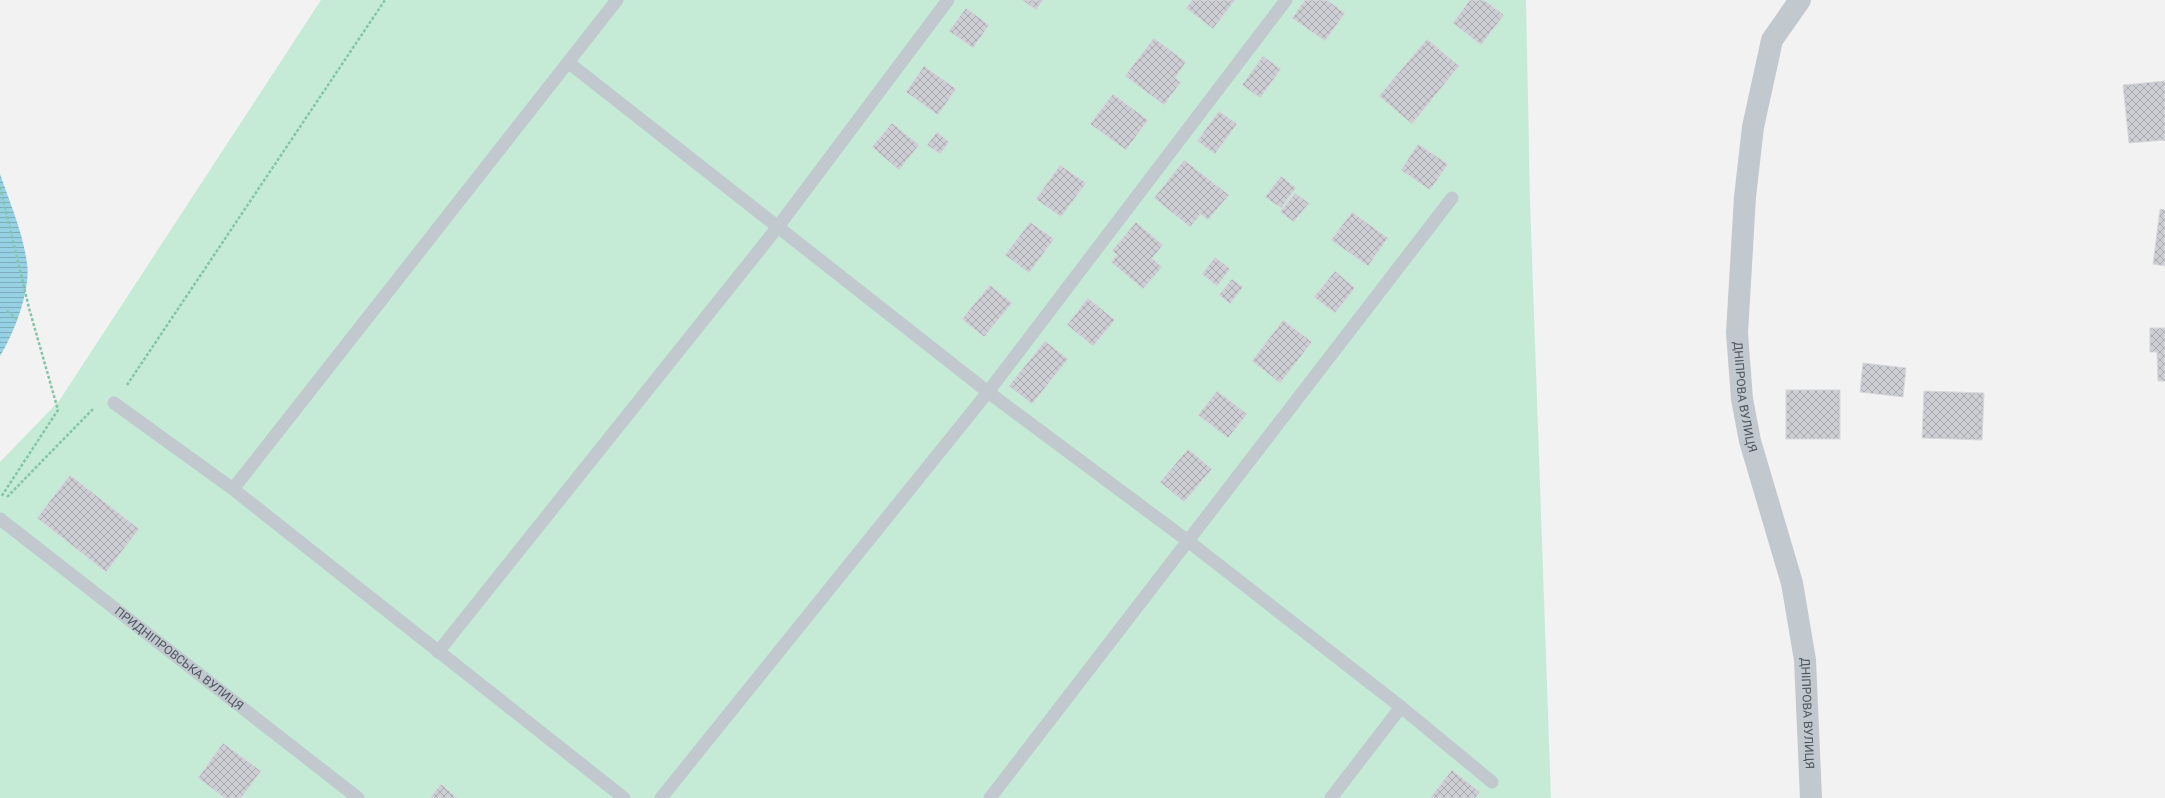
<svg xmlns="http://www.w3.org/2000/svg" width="2165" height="798" viewBox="0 0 2165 798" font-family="Roboto,sans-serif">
<defs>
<pattern id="water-rules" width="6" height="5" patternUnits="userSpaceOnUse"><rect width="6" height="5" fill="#97d1e4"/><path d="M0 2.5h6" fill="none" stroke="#7dacbc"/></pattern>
<pattern id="building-cross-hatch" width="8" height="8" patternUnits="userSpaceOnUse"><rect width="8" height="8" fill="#ccced3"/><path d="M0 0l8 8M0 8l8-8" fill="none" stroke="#a8aaae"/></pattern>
</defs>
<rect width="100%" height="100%" fill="#f3f2f2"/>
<!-- green -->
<path fill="#c5ebd6" d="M321,0H1526L1530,200L1551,798H0V462L59,401Z"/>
<!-- water -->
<path fill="url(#water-rules)" d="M0,174C10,203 23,233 27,263C31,290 14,333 0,356Z"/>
<!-- building -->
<g fill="url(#building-cross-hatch)" stroke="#d6d8dc">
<path d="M1022,0H1043L1036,10Z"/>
<path d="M1192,0H1235L1213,29L1186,8Z"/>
<path d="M1305,0H1327L1345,13L1325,41L1292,18Z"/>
<path d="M1470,0H1484L1504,15L1481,45L1453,23Z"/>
<path d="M966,8L989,25L973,48L949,31Z"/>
<path d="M1154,38L1186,62L1175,78L1181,82L1164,105L1125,76Z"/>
<path d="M1427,39L1459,66L1412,124L1379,96Z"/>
<path d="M1263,56L1281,69L1260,98L1242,85Z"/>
<path d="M924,66L956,89L938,115L906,92Z"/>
<path d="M2165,81V140L2129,143L2123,85Z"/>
<path d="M1113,94L1148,120L1126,150L1090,124Z"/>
<path d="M1219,111L1237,124L1215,154L1197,141Z"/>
<path d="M892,123L919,145L899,170L872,147Z"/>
<path d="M937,132L949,142L940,154L927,145Z"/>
<path d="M1418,144L1448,164L1430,190L1401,170Z"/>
<path d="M1184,160L1229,195L1208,220L1201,214L1190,227L1154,198Z"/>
<path d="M1060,165L1086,183L1061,217L1036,199Z"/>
<path d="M1281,176L1296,188L1281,208L1265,197Z"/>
<path d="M1295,193L1309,203L1294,222L1280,212Z"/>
<path d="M2160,209L2165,210V266L2153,264Z"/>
<path d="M1352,212L1388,238L1368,266L1331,240Z"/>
<path d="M1030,222L1054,239L1029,273L1005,255Z"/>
<path d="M1136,222L1163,245L1152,258L1162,267L1143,289L1111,262L1117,255L1112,251Z"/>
<path d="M1215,257L1230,269L1217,286L1202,274Z"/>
<path d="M1335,271L1355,288L1335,313L1314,297Z"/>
<path d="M1232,279L1243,287L1230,304L1219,295Z"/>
<path d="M990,285L1012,303L984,337L962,319Z"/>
<path d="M1088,298L1115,320L1093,346L1067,325Z"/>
<path d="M1283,320L1312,342L1280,383L1252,361Z"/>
<path d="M2150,328H2165V381H2158L2157,352H2150Z"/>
<path d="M1045,341L1068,359L1032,404L1009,386Z"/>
<path d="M1863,363L1906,368L1903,397L1860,392Z"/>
<rect x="1786" y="390" width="54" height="49"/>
<path d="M1217,391L1247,414L1228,438L1198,415Z"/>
<path d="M1924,391L1984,393L1982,440L1922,438Z"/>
<path d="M1188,449L1212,469L1184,502L1160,482Z"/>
<path d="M70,475L139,529L106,572L37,518Z"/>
<path d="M223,743L261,771L241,798H225L198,778Z"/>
<path d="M1452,770L1480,792L1475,798H1430Z"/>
<path d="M441,784L457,798H430Z"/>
</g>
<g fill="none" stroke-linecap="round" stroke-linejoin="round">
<!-- path -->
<g stroke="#81c6a7" stroke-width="2.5" stroke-dasharray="3 2" stroke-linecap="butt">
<path d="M0,187L29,308L58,410L1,497"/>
<path d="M7,311L17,319"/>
<path d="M127,385L385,0"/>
<path d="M7,497L93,409"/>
</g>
<!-- service -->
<g stroke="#c1c8ce" stroke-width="13">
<path d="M569,63L988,392L1188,541L1401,707L1492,782"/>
<path d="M114,403L233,489L624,798"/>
<path d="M233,489L617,0"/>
<path id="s1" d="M0,519L358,798"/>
<path d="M438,652L777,228L948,0"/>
<path d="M661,798L988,392L1286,0"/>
<path d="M990,798L1452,198"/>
<path d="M1331,798L1401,707"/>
</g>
<!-- minor -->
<path stroke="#c1c8ce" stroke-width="22" id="s2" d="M1800,0L1772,40L1753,127L1745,197L1737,333L1742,399L1750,441L1792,583L1805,660L1811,798"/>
</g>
<g text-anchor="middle" stroke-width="3.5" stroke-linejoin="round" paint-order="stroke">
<!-- street labels -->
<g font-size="12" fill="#4b545d" stroke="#fff">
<text dy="4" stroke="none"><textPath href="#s2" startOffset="409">ДНІПРОВА ВУЛИЦЯ</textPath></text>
<text dy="4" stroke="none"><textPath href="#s1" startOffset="227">ПРИДНІПРОВСЬКА ВУЛИЦЯ</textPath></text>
<text dy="4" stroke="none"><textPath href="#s2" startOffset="733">ДНІПРОВА ВУЛИЦЯ</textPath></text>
</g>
</g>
</svg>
